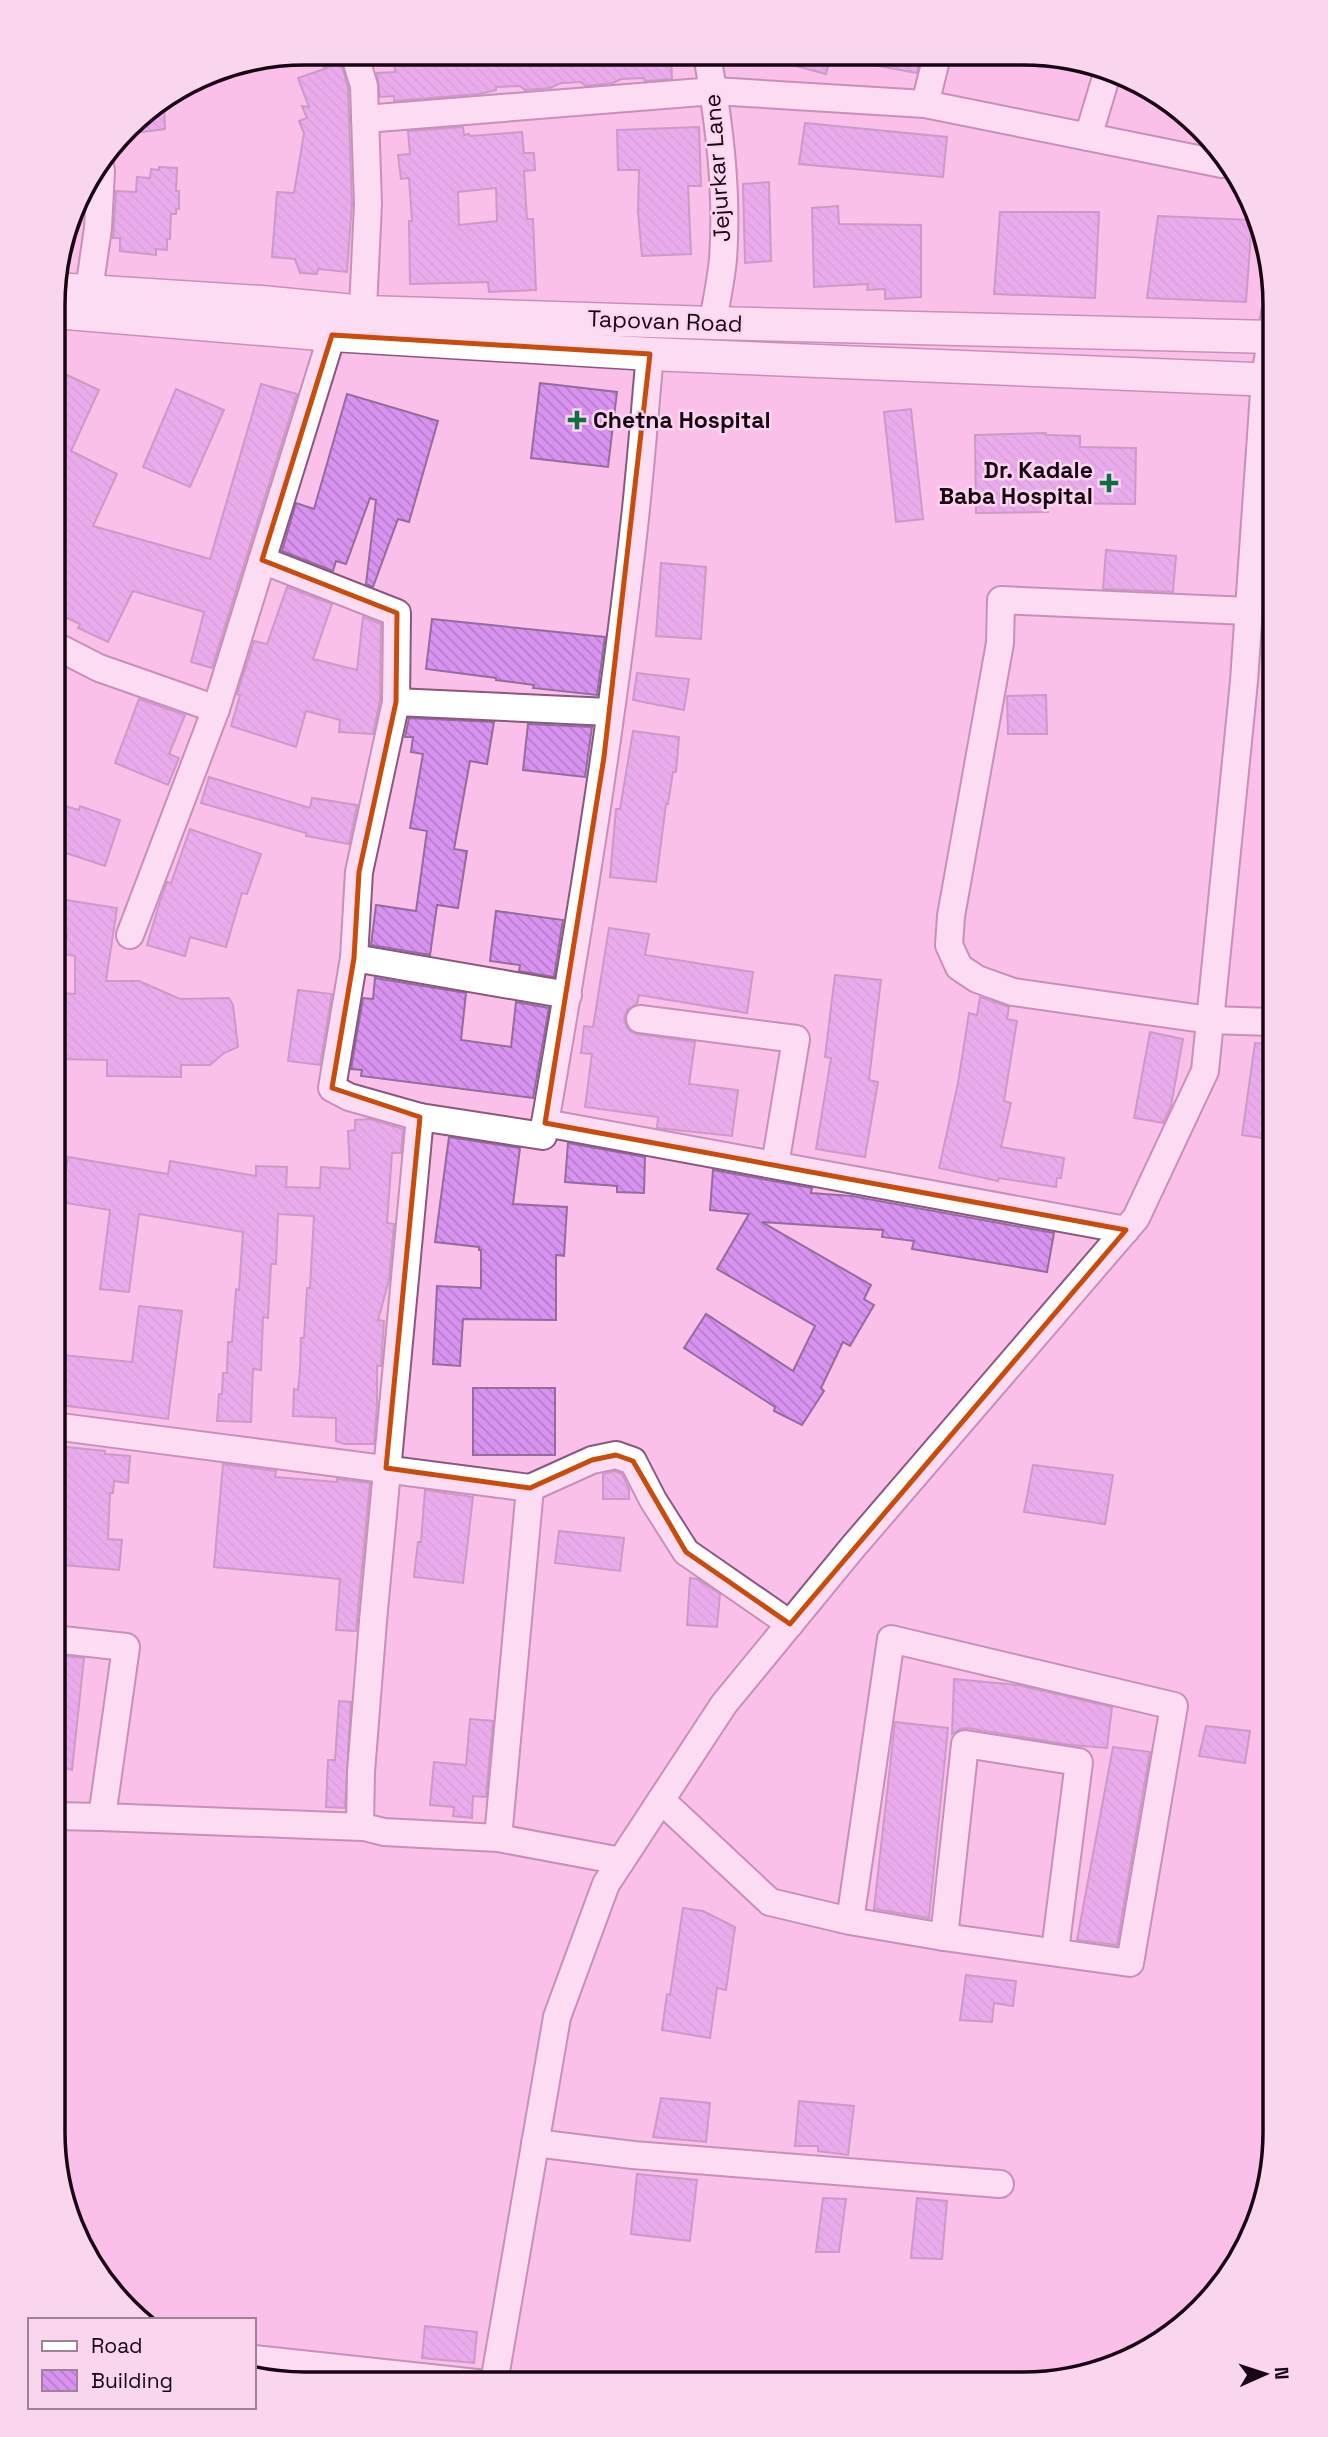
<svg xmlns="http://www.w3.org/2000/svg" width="1328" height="2437" viewBox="0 0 1328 2437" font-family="'Space Grotesk',sans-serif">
<defs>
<pattern id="building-back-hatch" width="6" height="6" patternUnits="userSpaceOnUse" patternTransform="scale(1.75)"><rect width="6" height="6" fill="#d892f0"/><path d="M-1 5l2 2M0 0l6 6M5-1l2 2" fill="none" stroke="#b97ccd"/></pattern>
</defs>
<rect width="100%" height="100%" fill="#fac0e9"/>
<!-- building -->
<g fill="url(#building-back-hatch)" stroke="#926d9e" stroke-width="2" fill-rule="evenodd">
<path d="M304,52L339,53L348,89L352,204L347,272L318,269L317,274L300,273L295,259L272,257L277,192L294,193L304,133L299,121L307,118L302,106L309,107L298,78L327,68L297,54Z"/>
<path d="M438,53L671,55L672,79L645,81L643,78L621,79L613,83L586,86L581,82L561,83L550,88L525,90L520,86L496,87V90L480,94L394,101V96L380,97L377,73L395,72L394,58Z"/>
<path d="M778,55L831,56L826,74L777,61Z"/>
<path d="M873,56H921L917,73L873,65Z"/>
<path d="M164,99L165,129L133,133V122L138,115Z"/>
<path d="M805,123L947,137L943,177L799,164Z"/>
<path d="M463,127L464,135L469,134L470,136L522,132L524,153H534L535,170L524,171L527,219H533L536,290L489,292L488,282L410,284L409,221H412L409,178L401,179L398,155L410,154L408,131ZM496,188L497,221L459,225L458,192Z"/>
<path d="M699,127L701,186H688L691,254L642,256L638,212L639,170H618L617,130Z"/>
<path d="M159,167L177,168L176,191H179V209H176V214H171L170,239H167V250L156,249V255L120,251V238H113L116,191L136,192L137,177L150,178L151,169L159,170Z"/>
<path d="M769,182L771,261L745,263L743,184Z"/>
<path d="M838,206L839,224L921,225V297L885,299V289L867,290L868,284L814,287L812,208Z"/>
<path d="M1000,212H1099L1095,298L994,294Z"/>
<path d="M1158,216L1252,220L1246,302L1147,298Z"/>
<path d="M67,375L99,390L71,451L117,474L93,526L210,559L261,384L297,394L212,668L191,662L204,612L133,591L108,642L78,628L80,624L54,612V403Z"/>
<path d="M540,383L617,392L608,467L531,458Z"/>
<path d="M176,389L224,410L190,487L143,467Z"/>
<path d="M347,394L438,421L409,522L398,519L373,587L366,584L376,500L370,498L346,564L336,561L333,571L282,551L296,503L314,509Z"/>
<path d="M911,409L923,519L896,522L884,412Z"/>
<path d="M1046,433V435L1080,436V447L1136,448L1135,504L1047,503L1048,512L976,513L975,435Z"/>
<path d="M1106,550L1176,556L1173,592L1103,589Z"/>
<path d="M661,563L706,567L701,639L656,636Z"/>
<path d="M287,587L332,604L313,659L357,670L363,617L381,624L380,700L373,734L339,732L340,720L306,711L296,747L231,726L240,695L237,694L254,641L267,644Z"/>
<path d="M432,619L605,637L597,695L533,688L534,685L496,680V678L426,669Z"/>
<path d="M637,673L689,679L684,710L633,700Z"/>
<path d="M1046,695L1047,734H1008L1007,696Z"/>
<path d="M139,699L185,715L169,754L179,758L168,785L115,763Z"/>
<path d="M409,718L494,722L487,764L470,761L454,849L467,851L458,908L437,905L430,955L371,945L376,905L416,911L427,831L410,828L423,754L411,752L413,737H405Z"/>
<path d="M528,724L592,727L585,777L523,770Z"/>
<path d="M633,731L679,737L676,772H673L668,804H666L656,882L610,877L616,809H620Z"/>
<path d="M209,777L310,808L312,798L357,805L349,844L306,836V833L201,803Z"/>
<path d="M54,803L79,810L80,806L120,820L105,866L54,849Z"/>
<path d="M190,829L261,854L247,894L242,893L226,947L190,937L185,956L147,945L160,901L167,882L171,883Z"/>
<path d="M54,898L117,908L106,981H139L180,999L229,998L233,1005L238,1047L224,1053L210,1065H181V1077L107,1076V1060L59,1059L60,993L75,994V956L64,954L67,934L54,932Z"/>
<path d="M496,911L563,920L554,977L519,971L520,965L490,961Z"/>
<path d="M609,928L649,934L645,955L753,972L747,1013L639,995L637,1004L628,1009L624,1018L626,1026L630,1031L637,1034L695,1042L689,1084L738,1090L732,1136L657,1128L658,1117L585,1107L592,1054L581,1053L584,1026L593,1027Z"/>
<path d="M835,975L881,980L869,1080L878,1082L865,1157L816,1149L831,1058L825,1057Z"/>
<path d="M375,978L466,993L461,1040L511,1047L516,1002L549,1008L533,1098L361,1076L362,1070L351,1069L363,998L373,999Z"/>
<path d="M298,990L332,994L320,1065L288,1061Z"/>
<path d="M980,997L1009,1007L1007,1019L1017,1021L1004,1101L1011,1103L1001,1147L1064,1158L1061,1178H1057L1056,1187L999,1178L998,1181L939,1168L958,1083L969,1013L977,1015Z"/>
<path d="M1150,1032L1183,1039L1171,1106L1163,1123L1134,1118Z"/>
<path d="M1255,1043L1275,1045V1140L1242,1135Z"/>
<path d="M370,1119L403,1129L401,1153H392L387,1223L394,1224L389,1280L378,1320L384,1321L381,1366H377V1405L374,1444H344L336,1441V1418L293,1416L294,1389L298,1390L300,1369L301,1338H304L307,1288H310L314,1216L278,1214L276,1264H271L268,1318L263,1317L261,1370L253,1369L251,1422L217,1421L219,1394H222L223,1373H227L228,1342H232L236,1289L239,1290L243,1232L139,1214L129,1292L100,1289L110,1210L60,1202L68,1157L168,1174L170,1161L256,1176V1166L287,1167L286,1187L320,1188L321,1167L350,1169L348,1131L355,1130V1120Z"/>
<path d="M449,1137L520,1148L513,1204L567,1207L564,1256L556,1255V1320L463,1319L460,1366L433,1364L437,1286L481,1288V1250H479V1247L435,1242Z"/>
<path d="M568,1143L645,1157L644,1193L617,1192V1186L565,1182Z"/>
<path d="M713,1170L812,1188L811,1193L852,1196L1054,1233L1047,1272L912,1249L914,1241L882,1237L883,1230L762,1222L871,1285L864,1299L874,1305L850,1346L843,1342L821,1388L824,1391L802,1425L774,1411L775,1407L684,1348L706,1314L793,1371L815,1326L717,1269L749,1214L710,1210Z"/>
<path d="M139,1306L182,1311L168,1419L53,1404V1354L132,1362Z"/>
<rect x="473" y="1388" width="82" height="67"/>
<path d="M56,1446L105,1451V1454L130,1456L128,1483L114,1481L113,1493H110L108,1539L122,1540L119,1570L53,1564V1534L62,1465H54Z"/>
<path d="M223,1464L276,1471L275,1477L337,1482V1479L370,1483L356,1631L336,1630L340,1579L214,1567Z"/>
<path d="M1033,1465L1113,1475L1105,1524L1024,1512Z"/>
<path d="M615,1471L622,1474L629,1489V1499H603V1474Z"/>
<path d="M425,1490L473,1497L463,1583L414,1577L418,1542H421Z"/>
<path d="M559,1531L624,1538L620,1571L555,1563Z"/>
<path d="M690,1578L697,1579L720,1594L717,1627L687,1625Z"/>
<path d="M53,1655L84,1658L72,1770L53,1763Z"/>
<path d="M954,1679L1018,1685L1112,1707L1107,1748L1070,1745L967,1728L960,1729L952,1734Z"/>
<path d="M339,1701L351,1702L345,1808L326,1807L328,1760H335Z"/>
<path d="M470,1719L493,1721L486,1797L473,1796L472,1818L453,1816L454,1807L430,1805L434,1762L466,1765Z"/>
<path d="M895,1722L948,1728L929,1918L874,1909Z"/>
<path d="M1206,1726L1250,1731L1245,1763L1199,1756Z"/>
<path d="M1113,1747L1150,1752L1117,1945L1077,1940Z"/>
<path d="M683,1908L703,1911L735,1927L726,1990L717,1988L710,2038L662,2030L667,1994L670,1995Z"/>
<path d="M966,1975L1016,1981L1013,2006L994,2003L992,2022L960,2020Z"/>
<path d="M661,2098L710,2103L706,2142L653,2137Z"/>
<path d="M799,2101L854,2106L848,2155L818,2151V2146H795Z"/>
<path d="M637,2174L697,2180L690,2241L631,2234Z"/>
<path d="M823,2198L846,2199L839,2252H816Z"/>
<path d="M917,2198L947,2201L942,2259L911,2258Z"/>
<path d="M425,2326L477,2332L474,2363L422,2358Z"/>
</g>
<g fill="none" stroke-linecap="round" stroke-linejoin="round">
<!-- minor casing -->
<g stroke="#8a587d" stroke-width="30">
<g id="minor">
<path d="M354,53L364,86L368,204L362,329"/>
<path d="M707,55C719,122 728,191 723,259C721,281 716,302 713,323"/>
<path d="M937,56L925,104L1222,164"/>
<path d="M365,119L714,91L925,104"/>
<path d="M1088,137L1107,74"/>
<path d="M89,290L98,228L101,171L100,165"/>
<path d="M650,354C645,408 641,463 635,518C613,720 580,922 545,1123L1126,1230"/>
<path d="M262,560L397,613L396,702L359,872L354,958L332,1088L349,1097L420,1117"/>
<path d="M1248,611L1001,600L1000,643L951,916L949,945L959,967L977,979L1013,992L1210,1020L1275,1022"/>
<path d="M54,645L99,668L216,709L332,335"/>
<path d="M396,702L609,712"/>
<path d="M130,935L216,709"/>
<path d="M354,958L568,995"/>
<path d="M640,1019L796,1039L775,1165"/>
<path d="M545,1123L543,1136L420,1117L373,1621L361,1772L360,1826L384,1832L498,1838L621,1861"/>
<path d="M53,1426L530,1488L498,1838"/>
<path d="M530,1488L592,1460L616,1455L633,1461L653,1500L686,1552L790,1624"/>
<path d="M53,1639L126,1647L102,1817L362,1827"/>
<path d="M661,1800L770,1902L850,1921L944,1937L1130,1963L1174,1706L891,1639L850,1921"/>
<path d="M53,1816L102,1817"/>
<path d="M944,1937L965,1744L1079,1762L1055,1951"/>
<path d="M535,2143L633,2155L1000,2184"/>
<path d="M254,2359L477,2383"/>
<path d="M494,2383L557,2017L606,1884L724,1704L853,1547L1136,1218L1205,1071L1244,681L1265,378L1275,313"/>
</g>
</g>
<!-- major casing -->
<g stroke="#8a587d" stroke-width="35">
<g id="major">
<path d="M55,289L261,302L364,312L713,323L1275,337"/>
<path d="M55,312L332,335L650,354L1275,380"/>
</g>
</g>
<!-- minor -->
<use href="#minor" stroke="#fff" stroke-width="26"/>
<!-- major -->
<use href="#major" stroke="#fff" stroke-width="32"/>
</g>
<!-- marked area -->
<path d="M0 0H1328V2437H0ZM332,335L650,354L604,757L545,1123L1126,1230L790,1624L686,1552L633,1461L616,1455L592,1460L530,1488L386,1468L420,1117L332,1088L354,958L359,872L396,702L397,613L262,560Z" fill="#fac0e9" fill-opacity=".55" fill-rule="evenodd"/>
<path fill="none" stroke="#c94c0d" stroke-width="5" stroke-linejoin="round" d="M332,335L650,354L604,757L545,1123L1126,1230L790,1624L686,1552L633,1461L616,1455L592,1460L530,1488L386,1468L420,1117L332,1088L354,958L359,872L396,702L397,613L262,560Z"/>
<!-- markers -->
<g fill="#0e6d42" stroke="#f9d6ee" stroke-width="2.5">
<path d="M573.5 409.5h7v7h7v7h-7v7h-7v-7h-7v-7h7z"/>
<path d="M1105.5 472.5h7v7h7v7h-7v7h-7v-7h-7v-7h7z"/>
</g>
<g text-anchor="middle" stroke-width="5" stroke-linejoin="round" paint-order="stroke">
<!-- street labels -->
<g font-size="23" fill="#180513" stroke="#f9d6ee">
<text transform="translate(717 168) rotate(-94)" y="8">Jejurkar Lane</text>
<text transform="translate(665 321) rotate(2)" y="8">Tapovan Road</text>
</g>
<!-- poi labels -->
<g font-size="23" font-weight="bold" fill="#180513" stroke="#f9d6ee" text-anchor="start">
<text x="593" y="428">Chetna Hospital</text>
<text x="1093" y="478" text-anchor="end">Dr. Kadale<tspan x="1093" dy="26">Baba Hospital</tspan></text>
</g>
</g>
<!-- crop -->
<path d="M0 0H1328V2437H0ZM305 65H1023A240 240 0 0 1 1263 305V2132A240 240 0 0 1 1023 2372H305A240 240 0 0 1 65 2132V305A240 240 0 0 1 305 65Z" fill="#f9d6ee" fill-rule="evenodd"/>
<path fill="none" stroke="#180513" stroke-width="3.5" d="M305 65H1023A240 240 0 0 1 1263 305V2132A240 240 0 0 1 1023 2372H305A240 240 0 0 1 65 2132V305A240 240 0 0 1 305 65Z"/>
<!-- legend -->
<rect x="28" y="2318" width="228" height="91" fill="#f9d6ee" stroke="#9f8296" stroke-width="2"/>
<rect x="42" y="2341" width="35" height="10" fill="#ffffff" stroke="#9f8296" stroke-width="2"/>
<text x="91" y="2353" font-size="21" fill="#180513">Road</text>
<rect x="42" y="2370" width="35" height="21" fill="url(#building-back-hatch)" stroke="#9f8296" stroke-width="2"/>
<text x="91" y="2388" font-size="21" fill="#180513">Building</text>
<!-- north arrow -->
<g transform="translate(1265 2374) rotate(87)" stroke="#f9d6ee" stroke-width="5" paint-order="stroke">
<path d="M0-5L12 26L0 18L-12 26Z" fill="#180513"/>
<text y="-10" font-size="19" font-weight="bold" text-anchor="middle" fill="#180513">N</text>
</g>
</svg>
